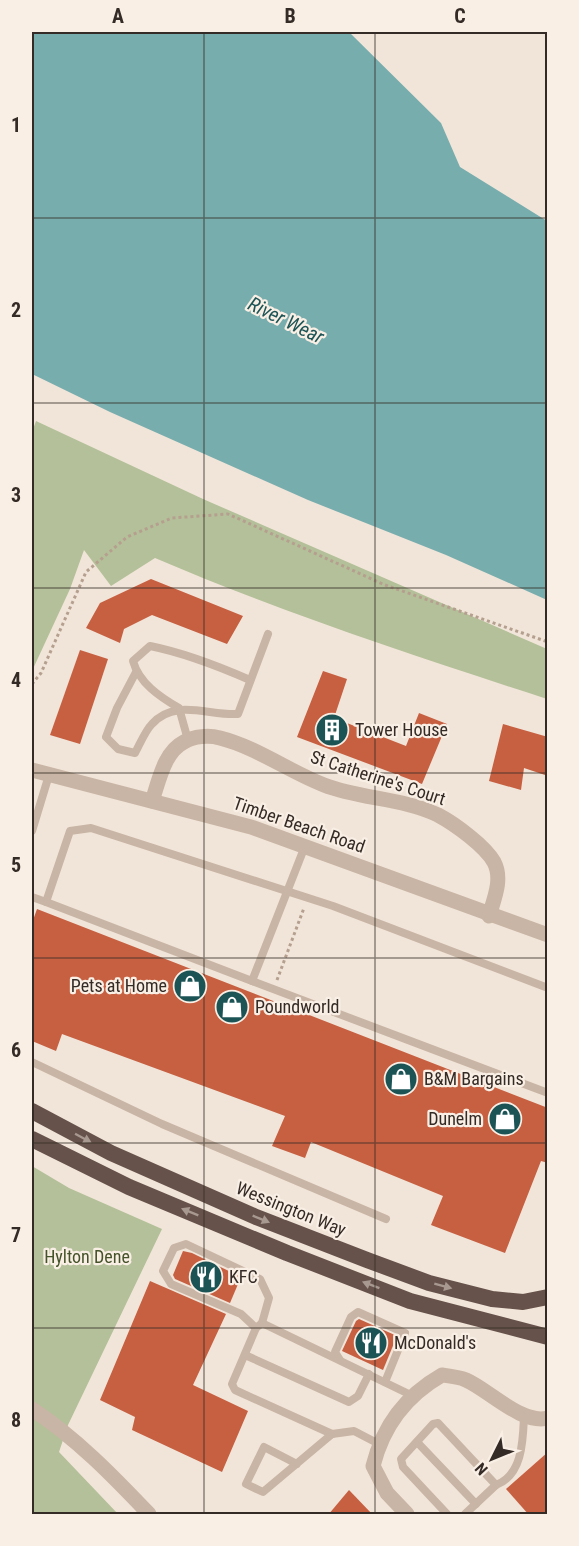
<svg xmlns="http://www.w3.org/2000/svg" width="579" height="1546" viewBox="0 0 579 1546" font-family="'Roboto Condensed',sans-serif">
<rect width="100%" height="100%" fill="#f1e5d9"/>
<!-- green -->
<g fill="#b4c099">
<path d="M36,421L203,499L547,649V699C415,656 283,613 155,558L111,586L84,550L70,589L32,671V432Z"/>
<path d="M32,1166L69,1188L162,1229L68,1425L59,1452L118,1514H32Z"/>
</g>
<!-- water -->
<path fill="#78adae" d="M32,32H349L441,123L460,167L547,221V600L446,555L308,500L110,412L32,374Z"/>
<!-- building -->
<g fill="#c75f41">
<path d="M151,579L243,616L227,644L152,615L124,629L120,643L86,628L100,603Z"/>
<path d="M80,650L108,659L80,744L50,735Z"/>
<path d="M323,671L347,679L334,718L406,746L419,713L447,724L422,784L297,737Z"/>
<path d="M503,724L548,737V776L524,768L521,790L489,781Z"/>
<path d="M37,909L548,1108V1163L541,1161L505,1253L431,1225L443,1196L311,1142L305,1158L272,1146L285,1116L62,1034L56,1051L32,1041V923Z"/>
<path d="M183,1251L192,1253L241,1277L230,1303L175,1279L173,1275Z"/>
<path d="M150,1281L226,1314L193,1385L248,1411L222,1472L132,1430L135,1417L100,1400Z"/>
<path d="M359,1319L397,1336L383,1370L342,1351L356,1321Z"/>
<path d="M548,1452V1515H529L506,1489Z"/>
<path d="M349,1490L373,1515H328Z"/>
</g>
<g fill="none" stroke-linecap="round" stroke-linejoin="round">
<!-- path -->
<g stroke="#b59f8f" stroke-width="3" stroke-dasharray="3 3" stroke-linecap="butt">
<path d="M32,684L41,673L86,572L127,537L172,518L228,514L385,585L548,642"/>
<path d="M277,980L304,908"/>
</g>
<!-- service -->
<g stroke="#c9b5a5" stroke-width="8">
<path d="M136,672L117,708L106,737L118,749L135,753C140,744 145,731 152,724C175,698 209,716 238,714L268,634"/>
<path d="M188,740L179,708C160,697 139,683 133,661L150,646C185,653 218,666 250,680"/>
<path d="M32,831L49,775"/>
<path d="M305,846L252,981L46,902L70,831L91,828L333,906L548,988"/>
<path d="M32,897L46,902"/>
<path d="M252,981L548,1093"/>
<path d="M32,1062L162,1124L386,1219"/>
<path d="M256,1328L241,1314L171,1284L163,1271L174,1248L186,1244L260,1279L269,1298L262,1323"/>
<path d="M245,1355L349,1402L358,1396L369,1374"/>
<path d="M340,1360L335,1352L351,1317L358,1312L405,1333L385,1382"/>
<path d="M332,1434L235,1390L232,1384L256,1328L262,1323L413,1396"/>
<path d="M417,1442L476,1504"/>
<path d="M297,1464L264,1447L246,1484L263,1492L332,1434L354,1431L379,1444"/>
<path d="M447,1514L403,1467L401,1459L433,1424L438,1423L496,1485"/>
<path d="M465,1514L496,1485C523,1475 523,1439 524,1416"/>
</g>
<!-- minor -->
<g stroke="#c9b5a5" stroke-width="15">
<path d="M32,770L251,827L548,935"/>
<path d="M152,801C159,781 164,752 184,742C194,736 209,735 220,738C256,747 288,771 324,785C360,799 403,798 438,815C455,824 485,846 494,862C503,879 494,899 489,916"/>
<path d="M407,1514L387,1493L373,1466C383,1426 407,1395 442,1375C450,1376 459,1377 466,1380C489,1390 522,1425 548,1418"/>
</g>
<!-- tertiary -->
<path stroke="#c9b5a5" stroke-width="15" d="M32,1409C76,1438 113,1476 149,1514"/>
<!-- trunk -->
<g stroke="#66524a" stroke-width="16">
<path d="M32,1111L111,1153L256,1217L367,1260L429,1283L492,1299L523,1302L548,1297"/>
<path d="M32,1139L129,1187L287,1253L410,1301L548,1337"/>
</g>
</g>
<!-- one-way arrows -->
<defs><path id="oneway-solid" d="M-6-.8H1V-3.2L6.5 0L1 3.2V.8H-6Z" transform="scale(1.5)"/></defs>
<g fill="#a89990">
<use href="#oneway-solid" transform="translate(83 1138) rotate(28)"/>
<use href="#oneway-solid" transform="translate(190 1212) rotate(-158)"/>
<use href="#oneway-solid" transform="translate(261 1219) rotate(22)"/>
<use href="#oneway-solid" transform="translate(371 1285) rotate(-159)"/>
<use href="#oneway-solid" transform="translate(443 1286) rotate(15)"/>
</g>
<!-- grid -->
<path fill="none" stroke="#352b26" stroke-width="1.5" stroke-opacity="0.55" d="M204,32V1514M375,32V1514M32,218H548M32,403H548M32,588H548M32,773H548M32,958H548M32,1143H548M32,1328H548"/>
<!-- icons -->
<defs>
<g id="building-disc" transform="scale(1.725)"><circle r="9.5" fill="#1c5456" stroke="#f9efe5"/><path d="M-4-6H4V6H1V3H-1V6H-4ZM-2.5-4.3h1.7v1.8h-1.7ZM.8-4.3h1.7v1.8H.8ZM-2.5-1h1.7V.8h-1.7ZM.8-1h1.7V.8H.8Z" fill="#fff"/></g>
<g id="shop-disc" transform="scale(1.725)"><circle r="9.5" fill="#1c5456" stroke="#f9efe5"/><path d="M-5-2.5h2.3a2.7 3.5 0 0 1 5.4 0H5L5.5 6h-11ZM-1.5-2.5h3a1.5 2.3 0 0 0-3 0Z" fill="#fff"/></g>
<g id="restaurant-disc" transform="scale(1.725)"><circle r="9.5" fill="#1c5456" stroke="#f9efe5"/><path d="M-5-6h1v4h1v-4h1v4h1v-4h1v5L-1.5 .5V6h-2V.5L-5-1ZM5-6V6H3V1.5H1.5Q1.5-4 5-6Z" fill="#fff"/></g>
</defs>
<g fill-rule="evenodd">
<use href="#building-disc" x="332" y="730"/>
<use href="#shop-disc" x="190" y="986"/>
<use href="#shop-disc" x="232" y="1007"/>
<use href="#shop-disc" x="401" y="1079"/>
<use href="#shop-disc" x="505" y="1119"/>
<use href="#restaurant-disc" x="206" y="1277"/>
<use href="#restaurant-disc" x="371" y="1343"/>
</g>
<g text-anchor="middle" stroke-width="4.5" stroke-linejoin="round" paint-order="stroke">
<!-- poi labels -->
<g font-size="18" fill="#352b26" stroke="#f9efe5" text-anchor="start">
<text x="355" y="736">Tower House</text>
<text x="167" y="992" text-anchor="end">Pets at Home</text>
<text x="255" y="1013">Poundworld</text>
<text x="424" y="1085">B&amp;M Bargains</text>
<text x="482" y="1125" text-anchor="end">Dunelm</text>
<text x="229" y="1283">KFC</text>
<text x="394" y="1349">McDonald's</text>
</g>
<!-- street labels -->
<g font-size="18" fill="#352b26" stroke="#f9efe5">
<text transform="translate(378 778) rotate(18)" y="6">St Catherine's Court</text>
<text transform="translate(299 825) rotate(19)" y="6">Timber Beach Road</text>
<text transform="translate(291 1209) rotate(22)" y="6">Wessington Way</text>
</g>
<!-- park labels -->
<g font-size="18" fill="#45532a" stroke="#f9efe5">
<text x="87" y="1263">Hylton Dene</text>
</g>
<!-- water labels -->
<g font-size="20" font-style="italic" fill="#1c5456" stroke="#f9efe5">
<text transform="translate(286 320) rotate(26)" y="7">River Wear</text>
</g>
</g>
<!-- border -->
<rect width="579" height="1546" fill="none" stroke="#f9efe5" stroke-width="66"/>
<!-- north arrow -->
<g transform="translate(492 1459) rotate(227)" stroke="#f9efe5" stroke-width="4.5" paint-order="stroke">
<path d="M0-4.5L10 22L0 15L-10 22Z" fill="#352b26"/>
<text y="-9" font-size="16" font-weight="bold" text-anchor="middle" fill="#352b26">N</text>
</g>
<rect x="33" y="33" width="513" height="1480" fill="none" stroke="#352b26" stroke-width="2"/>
<g font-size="20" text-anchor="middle" font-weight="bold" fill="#352b26">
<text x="118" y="23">A</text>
<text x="290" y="23">B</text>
<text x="460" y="23">C</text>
<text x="16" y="132">1</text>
<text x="16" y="317">2</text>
<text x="16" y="502">3</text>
<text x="16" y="687">4</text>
<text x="16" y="872">5</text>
<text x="16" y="1057">6</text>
<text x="16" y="1242">7</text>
<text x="16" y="1427">8</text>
</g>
</svg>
